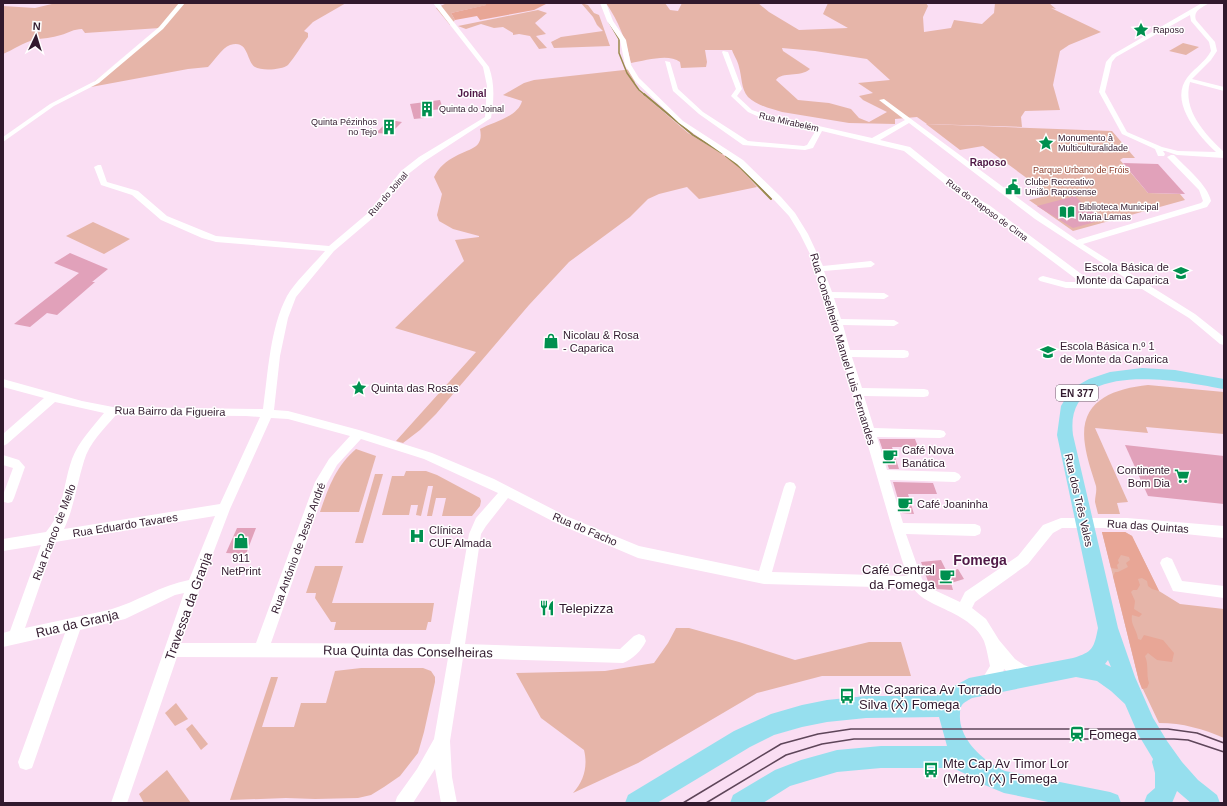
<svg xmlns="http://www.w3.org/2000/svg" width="1227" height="806" viewBox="0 0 1227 806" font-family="Arial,sans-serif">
<rect width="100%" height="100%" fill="#fadef3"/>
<!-- green -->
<g fill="#e6b5a9" fill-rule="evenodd">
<path d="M56,3H346L313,22L304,31L308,33V37C301,46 295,57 288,65C282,70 261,71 255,67C246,61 249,39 230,45C222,48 214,61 208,67L188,69L91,87L89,86L160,28L85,33L82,29C74,29 68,33 61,35C52,38 43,38 34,40C24,42 13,50 3,54V6L35,8Z"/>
<path d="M447,3H486L487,5L451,13L455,20L450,25L436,8Z"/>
<path d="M581,3L588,5L594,13L599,15L610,46L554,48L551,42L561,37L603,31L597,25L593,17Z"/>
<path d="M606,3H665L670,10L678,11L682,3H758L769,12L799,30L848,28L823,14L828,3H926L928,6L923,17L924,32L951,28L954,20L982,24L994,13L995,3H1049L1056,9L1051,8L1053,9L1101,32L1069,45L1060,51L1053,85L1060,110L1025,111L1021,117L1022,127L927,124L917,117L895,119V124L849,123L782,112C771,109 756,105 748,97C741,89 742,77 739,67C738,61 734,56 732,50H705L707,62L706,67L681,68L680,62C668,53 645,61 631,63C626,41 619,22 606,3ZM782,48L815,51L867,59L890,80L858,83L873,93L859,96L863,100L887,112L869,122L859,118L851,109L829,103L798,100L776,80C782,71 800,78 810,69L783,51Z"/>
<path d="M538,10L547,13L535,23L546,34L536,36L547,48L539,49L530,36L519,34L513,35V33L503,27L494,28L481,24L466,29L458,26Z"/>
<path d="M1183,43L1199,47L1186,55L1169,51Z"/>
<path d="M633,69L635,84L638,90L688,133L724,155L740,168L757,187L699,199L687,187L659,194L648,199L630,217L569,262L529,305L436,414L420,430L403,443L396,441L476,352L395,328L464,261L455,240L479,237V236L453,229L439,221L437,215L442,194L434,177C439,167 446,161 456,156C470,148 484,149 480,129C493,122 518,117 522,101L503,95L524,83L534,80Z"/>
<path d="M926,124L1112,131L1135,158H1123L1120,160L1148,193L1180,194L1185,200L1073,231L1029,200L1050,195L983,146L960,150Z"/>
<path d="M93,222L130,239L104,254L66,236Z"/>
<path d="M1148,385L1224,392V434L1146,427L1148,433L1095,428L1128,502L1117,503L1120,514H1098C1097,510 1096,506 1095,502C1095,496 1097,492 1096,486C1092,473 1087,459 1085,445C1078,401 1112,389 1148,385Z"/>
<path d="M356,449L376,456L359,512H320C328,488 336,466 356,449Z"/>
<path d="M406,471H426L437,475L480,498L481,501L480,506L472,516H442L446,498H436L432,516H427L433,486H428L421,516L416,515L418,505H411L409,515H382L392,476H404Z"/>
<path d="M375,474H383L363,543H355Z"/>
<path d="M1102,532H1125L1132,536L1159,591L1180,604L1224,609V738C1203,729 1183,723 1159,723L1139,681Z"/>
<path d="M315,566H343L332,603H434L431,622H428L426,630H334L336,622H331L315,598L316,593H306Z"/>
<path d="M676,628H689L739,642L795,660L869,642H901L911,676H822L757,693L638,763L573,793C584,781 588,766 584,750L541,718L516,673L605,671L654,663L668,643Z"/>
<path d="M361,668H423L431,671L435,677V682L424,732L418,753L400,776L384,787L371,795L358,798L315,799L286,798L230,800L271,677H278L262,727H294L301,703H326L335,671Z"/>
<path d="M176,703L188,719L175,726L165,713Z"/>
<path d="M192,724L208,744L201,750L186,729Z"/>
<path d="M167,770L191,803H144L139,794Z"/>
</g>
<!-- forest -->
<g fill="#e8a696">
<path d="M486,3H548L534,10L480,20L477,16L455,20L451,13L486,5Z"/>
<path d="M1102,532H1125L1132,536L1159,591L1152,589L1148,586L1147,581L1142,578L1138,579L1140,585L1137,590H1133L1131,592L1135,601L1134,609L1142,614L1139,617L1132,615C1130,624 1137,630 1138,639L1141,640L1144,635L1163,640L1174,653L1172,662L1157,660L1148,653L1145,656C1149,665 1146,674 1149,683L1147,688L1142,689L1139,681L1113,576L1115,572H1118L1128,567L1126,563L1130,560L1129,557L1121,555L1118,560L1119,563L1117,565L1118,569L1111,568Z"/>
</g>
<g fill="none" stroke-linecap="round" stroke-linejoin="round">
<!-- stream-far1 -->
<path stroke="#9a894e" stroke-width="1.5" d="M609,22L619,39V53L627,73L639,90L645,95"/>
<!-- stream -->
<g stroke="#9a894e" stroke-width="2">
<path d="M644,94L693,135L722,153"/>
<path d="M726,156L741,168L771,199"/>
</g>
</g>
<!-- building -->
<g fill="#e1a1ba">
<path d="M440,100L443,109L422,111L424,118L414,119L410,104Z"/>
<path d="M389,120L402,122L390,134L376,133Z"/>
<path d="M1123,163L1158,164L1185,194L1148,193Z"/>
<path d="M1075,196L1085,206L1106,219L1073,228L1037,206Z"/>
<path d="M70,253L108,269L92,282H95L57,315L47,313L30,327L14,324L79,273L54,263Z"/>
<path d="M879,439H915L918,447H892L899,469H889Z"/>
<path d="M1125,445L1224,456V504L1148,496Z"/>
<path d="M893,482L933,483L937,494H908L914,514L902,513Z"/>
<path d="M237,528H256L246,554L226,553Z"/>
<path d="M941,560L947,572L958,569L964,579L951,583L953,590L936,589L929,584L921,562Z"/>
</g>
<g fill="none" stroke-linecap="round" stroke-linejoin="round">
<!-- minor -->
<g fill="#fff" fill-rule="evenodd">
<path d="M179,3H185L163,29L99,83L54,106L3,142V137L50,104L95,81L159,27Z"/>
<path d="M433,3H439L489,67C495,84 494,100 491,118L425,161L407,175L374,217L334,251L296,297L288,318L280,356L274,410L288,411L359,430L432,453L494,479L566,516L639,546L759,571L784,487L786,483L790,482L794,483L796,487L772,572L907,576L892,528L832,322L810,254L800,234L789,216L775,201L737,164L679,123L634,80L625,65L620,40L607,21L600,3H606L613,21L626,40L631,65L639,78L683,121L743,160L781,197L795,213L808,234L823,266L871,261L875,264L871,267L824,271L832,292L884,293L889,296L884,299L834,298L841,319L894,320L899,323L894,326L843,325L850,350H904L908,351L909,354L908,357L904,358L852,357L862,388L924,389L928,390L929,393L928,396L924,397L864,396L874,428L940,430L944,431L946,434L944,437L940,438L877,437L887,470L955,472L959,474L961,477L959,480L955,482L890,480L903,523L975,524L980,526L981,530L980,534L975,536L906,534L922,579L930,588L960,602L965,592L1018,556L1043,525L1061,518H1127L1224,526V538L1127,528H1062L1053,533L1028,564L975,602L972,608L986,619L999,640L1015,659L1024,665L1035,669L1037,674L1035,679L1030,681L1013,676L1004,669C1002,678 996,688 987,692L982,689L979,684L990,666C988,658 987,649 984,641C976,623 955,614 938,606C926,600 921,598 913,588L764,584L638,558L558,524L508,498L486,526L481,534L465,644L620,649L634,636L639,634L644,636L646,641C642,650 632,660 623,663L463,658L450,741L452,777L457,803H441L435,769L413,803H395L397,797L417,769L434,739L448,658L177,657L127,803H111L184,593L175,595L125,619L80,630L32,768L26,770L20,768L18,762L65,633L3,647V633L10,631L41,545L3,551V539L46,532C64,511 63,484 72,459C79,441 92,428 104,413L55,402L7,444L3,446V434L44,398L3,387V379L82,401L113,407L263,409C268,373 270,328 287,296C295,282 314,264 325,251L216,242L202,238L161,220L132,195L101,185L94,167L98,165H101L107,182L138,191L167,216L216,236L329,246L368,213L401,171L419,157L485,117L487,86L483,67ZM116,415L246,416L260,417L220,504L64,529C74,508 77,483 84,461C89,443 104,429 116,415ZM271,418L288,419L350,436L329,459L315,482L256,643H181L201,585L230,509ZM361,439L424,459L498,493L476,518L469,534L450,644L271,643L327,483L337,465ZM215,516L189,580C161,585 137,602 109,610L25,628L55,542Z"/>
<path d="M1202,3H1209C1202,8 1193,10 1196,20L1215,42L1217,51L1211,60L1192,79L1224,87V91L1190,82C1182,110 1205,134 1224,152V158L1177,155L1165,151H1163L1165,154L1164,156H1158L1155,149L1122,134L1099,92L1106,62L1112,55ZM1190,15L1191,21L1209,42L1211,51C1205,63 1191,70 1185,81C1171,105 1200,137 1216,152L1178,151L1162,147L1127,132L1105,92L1112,62L1116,57Z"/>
<path d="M723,51L728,52L742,89L737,96L752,110L761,113L872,138L905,120L879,100L884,99L1041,215L1077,240L1201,203L1203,201L1199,190L1167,157L1171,155H1174C1185,167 1208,185 1211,201L1207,207L1083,244L1195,314L1224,337V345L1220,344L1189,318L1142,289L1066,288L1040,281L1038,279L1040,277L1043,276L1066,282H1080L983,209L960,196L904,151L822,131L813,148L805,150L743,145L699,114L673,91L665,61L670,62L678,89L703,112L748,141L804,146L807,145L816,130L757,116L748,112L731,96L736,89L722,52ZM909,123L1035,219L1133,283L1092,282L989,205L966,192L910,147L880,140Z"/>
<path d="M3,455L19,460L25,467L14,498L12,502L8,503L4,502L3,495L13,468L3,465Z"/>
<path d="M1167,557L1172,559L1182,581L1224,586V598L1173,591L1160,563L1162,559Z"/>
</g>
<!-- major -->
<path fill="#96dfee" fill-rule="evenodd" d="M1142,368L1175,370L1224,379V389C1180,381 1063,357 1073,435L1118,628L1135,677L1153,718L1167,741L1182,762L1198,780L1217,795L1220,803H1191L1177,791L1172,803H1144L1147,795L1155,788V773L1152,762L1153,759L1138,734L1125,704L1111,691L1097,681L1076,677L972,698C969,700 964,702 962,705C960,708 960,711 960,714C958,739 984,762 1005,771L1110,792L1118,795L1121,803H1053L1004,793L980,783L974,778L955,769L944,768H881L837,772L790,786L763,803H730L733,795L775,770L801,760L837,750L881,746H947L939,717L866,718L827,722L802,727L774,735L750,747L657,803H625L628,795L734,731L771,714L802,705L827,700L866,696H936L969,678L1073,658C1093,652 1094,648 1098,628L1057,435L1061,406L1071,389L1089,379L1110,372ZM1108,660L1111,667L1105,664Z"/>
<!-- tram -->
<g stroke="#5e4559" stroke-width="1.5">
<path d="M683,803L781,744L818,734L851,729H1168L1197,733L1224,743"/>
<path d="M706,803L786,755L822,744L854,739H1174L1188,740L1224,752"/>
</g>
</g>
<!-- icons -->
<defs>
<g id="sight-bare" transform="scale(1.2)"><path d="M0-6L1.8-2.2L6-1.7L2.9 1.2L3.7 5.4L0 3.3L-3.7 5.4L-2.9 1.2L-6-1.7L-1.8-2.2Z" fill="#00904f" stroke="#fff" stroke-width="2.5" paint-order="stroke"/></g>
<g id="building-bare" transform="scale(1.2)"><path d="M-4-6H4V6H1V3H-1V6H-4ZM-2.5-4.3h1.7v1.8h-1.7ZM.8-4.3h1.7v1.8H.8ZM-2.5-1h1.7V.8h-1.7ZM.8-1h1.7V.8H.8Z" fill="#00904f" stroke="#fff" stroke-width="2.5" paint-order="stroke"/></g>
<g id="civic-bare" transform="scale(1.2)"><path d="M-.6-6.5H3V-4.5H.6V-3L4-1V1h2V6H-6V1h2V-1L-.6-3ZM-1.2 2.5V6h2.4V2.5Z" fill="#00904f" stroke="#fff" stroke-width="2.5" paint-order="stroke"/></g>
<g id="library-bare" transform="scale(1.2)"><path d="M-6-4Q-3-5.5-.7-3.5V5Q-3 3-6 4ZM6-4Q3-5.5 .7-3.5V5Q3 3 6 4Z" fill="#00904f" stroke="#fff" stroke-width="2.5" paint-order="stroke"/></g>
<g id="school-bare" transform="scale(1.2)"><path d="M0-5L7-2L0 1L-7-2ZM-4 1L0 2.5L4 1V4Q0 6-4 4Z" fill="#00904f" stroke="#fff" stroke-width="2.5" paint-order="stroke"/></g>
<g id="shop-bare" transform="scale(1.2)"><path d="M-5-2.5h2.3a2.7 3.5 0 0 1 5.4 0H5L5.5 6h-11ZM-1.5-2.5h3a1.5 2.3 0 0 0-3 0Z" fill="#00904f" stroke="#fff" stroke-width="2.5" paint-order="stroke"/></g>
<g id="cafe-bare" transform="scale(1.2)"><path d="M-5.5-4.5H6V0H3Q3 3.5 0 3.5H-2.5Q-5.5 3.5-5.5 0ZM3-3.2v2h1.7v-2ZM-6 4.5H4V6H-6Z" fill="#00904f" stroke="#fff" stroke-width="2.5" paint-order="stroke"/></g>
<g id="supermarket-bare" transform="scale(1.2)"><path d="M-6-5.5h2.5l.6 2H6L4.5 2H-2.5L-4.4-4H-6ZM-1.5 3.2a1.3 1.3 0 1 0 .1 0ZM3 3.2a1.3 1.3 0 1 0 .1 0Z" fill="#00904f" stroke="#fff" stroke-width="2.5" paint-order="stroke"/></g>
<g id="hospital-bare" transform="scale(1.2)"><path d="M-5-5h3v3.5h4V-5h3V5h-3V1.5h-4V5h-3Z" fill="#00904f" stroke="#fff" stroke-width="2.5" paint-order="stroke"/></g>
<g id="restaurant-bare" transform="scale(1.2)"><path d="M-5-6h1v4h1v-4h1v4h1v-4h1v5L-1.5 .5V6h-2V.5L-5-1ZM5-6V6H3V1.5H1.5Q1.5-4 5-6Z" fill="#00904f" stroke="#fff" stroke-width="2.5" paint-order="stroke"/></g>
<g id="bus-bare" transform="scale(1.2)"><path d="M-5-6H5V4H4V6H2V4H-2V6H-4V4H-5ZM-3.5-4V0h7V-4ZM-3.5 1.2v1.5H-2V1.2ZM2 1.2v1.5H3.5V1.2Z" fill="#00904f" stroke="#fff" stroke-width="2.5" paint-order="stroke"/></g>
<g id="station-bare" transform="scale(1.2)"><path d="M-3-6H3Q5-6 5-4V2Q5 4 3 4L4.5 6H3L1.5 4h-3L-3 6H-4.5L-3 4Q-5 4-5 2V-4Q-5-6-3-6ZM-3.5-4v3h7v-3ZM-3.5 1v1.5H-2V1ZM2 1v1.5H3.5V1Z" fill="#00904f" stroke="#fff" stroke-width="2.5" paint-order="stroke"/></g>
</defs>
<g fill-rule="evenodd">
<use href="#sight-bare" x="1141" y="30"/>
<use href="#building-bare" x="427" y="109"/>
<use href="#building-bare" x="389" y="127"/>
<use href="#sight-bare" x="1046" y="143"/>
<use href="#civic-bare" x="1013" y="187"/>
<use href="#library-bare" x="1067" y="212"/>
<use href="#school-bare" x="1181" y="273"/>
<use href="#shop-bare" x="551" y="341"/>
<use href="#school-bare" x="1048" y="352"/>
<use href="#sight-bare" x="359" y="388"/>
<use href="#cafe-bare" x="890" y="456"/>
<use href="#supermarket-bare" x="1182" y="476"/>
<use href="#cafe-bare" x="905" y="504"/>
<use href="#hospital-bare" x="417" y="536"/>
<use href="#shop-bare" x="241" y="541"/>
<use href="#cafe-bare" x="947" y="576"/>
<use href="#restaurant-bare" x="547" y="608"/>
<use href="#bus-bare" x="847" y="696"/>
<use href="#station-bare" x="1077" y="734"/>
<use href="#bus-bare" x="931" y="770"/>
</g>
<g text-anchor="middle" stroke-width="3" stroke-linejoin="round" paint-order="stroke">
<!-- far-poi labels -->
<g font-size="9" fill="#31192d" stroke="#fff" text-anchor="start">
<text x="1153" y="33">Raposo</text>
<text x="439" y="112">Quinta do Joinal</text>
<text x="377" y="125" text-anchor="end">Quinta Pézinhos<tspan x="377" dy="10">no Tejo</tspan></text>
<text x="1058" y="141">Monumento à<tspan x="1058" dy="10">Multiculturalidade</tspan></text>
<text x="1025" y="185">Clube Recreativo<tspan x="1025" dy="10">União Raposense</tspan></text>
<text x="1079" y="210">Biblioteca Municipal<tspan x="1079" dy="10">Maria Lamas</tspan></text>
</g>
<!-- far-street labels -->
<g font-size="9" fill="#31192d" stroke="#fff">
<text transform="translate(789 122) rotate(13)" y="3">Rua Mirabelém</text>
<text transform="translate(388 194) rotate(-49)" y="3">Rua do Joinal</text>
<text transform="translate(987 210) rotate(36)" y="3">Rua do Raposo de Cima</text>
</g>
<!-- far-park labels -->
<g font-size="9" fill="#8a3b29" stroke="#fff">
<text x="1081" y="173">Parque Urbano de Fróis</text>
</g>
<!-- far-neighbourhood labels -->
<g font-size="10" font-weight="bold" fill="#501947" stroke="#fff">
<text x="472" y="97">Joinal</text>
<text x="988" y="166">Raposo</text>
</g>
<!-- shield labels -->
<rect fill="#fff" stroke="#6f5e6c" stroke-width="1" x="1056" y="385" width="42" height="16" rx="3"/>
<g font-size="10" font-weight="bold" fill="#31192d">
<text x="1077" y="397">EN 377</text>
</g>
<!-- poi labels -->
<g font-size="11" fill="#31192d" stroke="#fff" text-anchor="start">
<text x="1169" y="271" text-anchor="end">Escola Básica de<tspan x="1169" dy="13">Monte da Caparica</tspan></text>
<text x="563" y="339">Nicolau &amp; Rosa<tspan x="563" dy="13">- Caparica</tspan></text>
<text x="1060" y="350">Escola Básica n.º 1<tspan x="1060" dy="13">de Monte da Caparica</tspan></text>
<text x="371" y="392">Quinta das Rosas</text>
<text x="902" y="454">Café Nova<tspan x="902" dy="13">Banática</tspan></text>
<text x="1170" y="474" text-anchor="end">Continente<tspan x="1170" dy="13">Bom Dia</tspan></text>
<text x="917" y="508">Café Joaninha</text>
<text x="429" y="534">Clínica<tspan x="429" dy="13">CUF Almada</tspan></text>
<text x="241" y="562" text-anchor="middle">911<tspan x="241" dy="13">NetPrint</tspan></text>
</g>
<!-- street labels -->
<g font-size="11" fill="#31192d" stroke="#fff">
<text transform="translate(843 349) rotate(73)" y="4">Rua Conselheiro Manuel Luis Fernandes</text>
<text transform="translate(170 411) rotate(1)" y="4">Rua Bairro da Figueira</text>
<text transform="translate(1079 500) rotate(77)" y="4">Rua dos Três Vales</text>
<text transform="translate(125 525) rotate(-9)" y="4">Rua Eduardo Tavares</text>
<text transform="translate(1148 526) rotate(4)" y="4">Rua das Quintas</text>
<text transform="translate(585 529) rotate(23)" y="4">Rua do Facho</text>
<text transform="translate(54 532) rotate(-69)" y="4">Rua Franco de Mello</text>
<text transform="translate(298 548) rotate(-70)" y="4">Rua António de Jesus André</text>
</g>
<!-- near-poi labels -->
<g font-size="13" fill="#31192d" stroke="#fff" text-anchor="start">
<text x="935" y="574" text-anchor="end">Café Central<tspan x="935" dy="15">da Fomega</tspan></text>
<text x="559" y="613">Telepizza</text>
<text x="859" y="694">Mte Caparica Av Torrado<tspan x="859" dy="15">Silva (X) Fomega</tspan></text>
<text x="1089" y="739">Fomega</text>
<text x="943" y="768">Mte Cap Av Timor Lor<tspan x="943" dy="15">(Metro) (X) Fomega</tspan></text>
</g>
<!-- near-street labels -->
<g font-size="13" fill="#31192d" stroke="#fff">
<text transform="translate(188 606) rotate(-70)" y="5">Travessa da Granja</text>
<text transform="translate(77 623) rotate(-13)" y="5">Rua da Granja</text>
<text transform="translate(408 651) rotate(1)" y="5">Rua Quinta das Conselheiras</text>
</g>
<!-- near-neighbourhood labels -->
<g font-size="14" font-weight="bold" fill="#501947" stroke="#fff">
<text x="980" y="565">Fomega</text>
</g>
</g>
<!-- border -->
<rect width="1227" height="806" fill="none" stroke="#31192d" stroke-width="8"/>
<!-- north arrow -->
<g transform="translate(36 36) rotate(4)" stroke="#ffffff" stroke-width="3" paint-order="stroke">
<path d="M0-3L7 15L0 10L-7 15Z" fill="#31192d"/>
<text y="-6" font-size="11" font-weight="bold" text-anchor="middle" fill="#31192d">N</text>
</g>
</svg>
